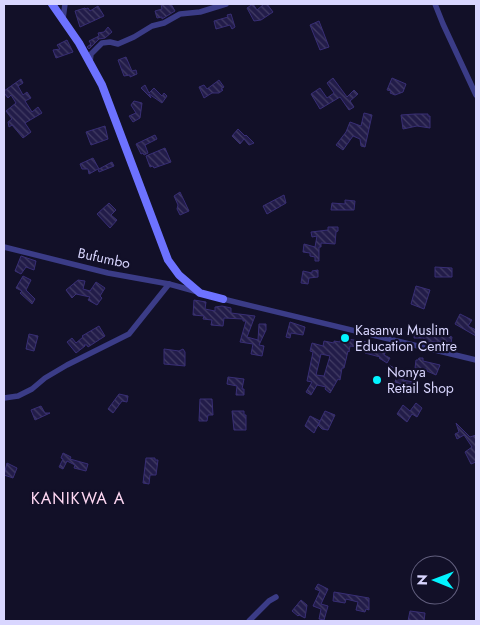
<svg xmlns="http://www.w3.org/2000/svg" width="480" height="625" viewBox="0 0 480 625" font-family="Jost,sans-serif">
<defs>
<pattern id="building-back-hatch" width="6" height="6" patternUnits="userSpaceOnUse" patternTransform="scale(1.25)"><rect width="6" height="6" fill="#221c49"/><path d="M-1 5l2 2M0 0l6 6M5-1l2 2" fill="none" stroke="#423c64"/></pattern>
</defs>
<rect width="100%" height="100%" fill="#121028"/>
<!-- building -->
<g fill="url(#building-back-hatch)" stroke="#382e75" fill-rule="evenodd">
<path d="M161,4H171L175,11L162,19V17L157,18L155,11L162,9Z"/>
<path d="M253,4L257,10L264,4H267L273,12L261,20L254,21L247,8Z"/>
<path d="M98,6L104,16L80,27L75,11L85,8L86,9L88,8L90,11Z"/>
<path d="M231,14L235,27L232,29L230,25L216,29L214,21L228,17L227,15Z"/>
<path d="M319,21L329,47L320,50L310,25Z"/>
<path d="M108,27L112,32L105,38L99,39L89,49L87,47L91,44L89,41L99,36L98,33L104,32Z"/>
<path d="M67,40L73,52L56,58L53,50L60,49L57,45Z"/>
<path d="M126,57L132,71L136,70L137,74L130,77V75L124,76L118,60Z"/>
<path d="M333,78L347,97L354,90L358,94L350,101L354,107L349,110L340,97L320,109L311,94L320,88L327,98L334,93L327,83Z"/>
<path d="M392,78L406,84L403,92L395,95L390,93L391,91L387,90Z"/>
<path d="M21,79L23,83L18,86L23,95L27,92L31,98L25,101L32,112L38,107L42,113L25,123L31,132L23,138L12,125L9,127L8,122L12,119L6,111L16,103L11,95L8,98L4,93V91Z"/>
<path d="M219,80L224,87L221,89L223,90L219,93H212L204,98L199,87L204,85L207,89Z"/>
<path d="M145,85L149,93L154,88L162,96L164,93L167,96L162,103L149,94L151,98L141,88Z"/>
<path d="M134,101L142,103L140,118L133,122L129,116L136,113L131,105Z"/>
<path d="M364,113L372,115L365,147L361,146L360,139L353,136L343,150L336,145L346,132L350,122L361,126Z"/>
<path d="M415,114H428V116H430V128L417,126L403,129L401,115Z"/>
<path d="M105,126L108,139L91,145L86,132Z"/>
<path d="M238,129L245,136L246,135L254,143L249,145L244,139L240,144L232,136Z"/>
<path d="M155,135L157,139L145,145L148,153L144,155L143,153L141,154L136,144Z"/>
<path d="M165,148L171,162L154,168L153,166L150,167L146,156Z"/>
<path d="M93,158L99,169L112,162L114,166L99,172L98,169L89,174L88,169H82L80,164Z"/>
<path d="M180,192L189,211L180,215L177,209L178,205L174,196Z"/>
<path d="M284,195L286,203L267,214L263,206Z"/>
<path d="M345,200L355,201L354,210H331L332,203L345,204Z"/>
<path d="M109,203L116,210L111,215L117,220L110,228L97,214Z"/>
<path d="M328,227H338V231L336,232L335,244L321,243V247H319V261H315V257L310,256V253L303,252L304,244L315,247L317,236L312,237L311,232L328,230Z"/>
<path d="M21,256L36,261L34,270L26,267L21,274L15,271Z"/>
<path d="M435,267L452,268V277H435Z"/>
<path d="M318,270V277L309,278L308,284L301,283L303,271L312,273V271Z"/>
<path d="M23,276L31,280L26,290L35,299L32,304L20,293L22,291L16,288Z"/>
<path d="M78,280L85,281L83,289L90,291L96,282L105,288L100,296L102,298L97,305L88,300L90,297L76,294L72,298L66,290Z"/>
<path d="M416,286L430,290L424,309L411,304Z"/>
<path d="M194,300L206,302L205,309L215,311V307L222,306L231,308V313L255,316L247,337L258,340L259,324H266V330L259,345L264,346L262,356L251,354L253,344L240,342L246,321H243V319L224,318L223,326L211,325L212,320L203,319L204,316L193,315Z"/>
<path d="M460,314L472,320L468,326L476,330V336L455,324Z"/>
<path d="M290,322L305,327L303,335L291,333L290,338L286,337Z"/>
<path d="M99,326L105,336L88,347L87,345H84L85,346L76,353L67,342L72,338L76,343L83,337L82,336Z"/>
<path d="M415,328H426V333L444,334L452,337L451,343L441,341V342H423L424,338H414Z"/>
<path d="M29,334L38,336L34,351L26,349Z"/>
<path d="M341,335L349,336L348,339L366,342L364,348L350,346L349,352L348,351L344,368H342L340,380L338,379L330,393L325,389L326,387L317,385L311,395L306,392L312,382L307,381L313,352L310,351L312,343L323,346L324,341L334,343V341L340,342ZM321,354L330,356L324,376L316,375Z"/>
<path d="M367,345L386,351L384,355L390,358L387,363L379,358L380,357L365,353Z"/>
<path d="M164,349L179,351L183,349L185,352V366L164,364Z"/>
<path d="M419,358H423V361L440,365L436,375L427,371V369L415,368L416,360H418Z"/>
<path d="M389,365L394,368L393,370L405,374L403,380L413,382L411,387L395,382L397,376L386,369Z"/>
<path d="M228,377L244,379L242,389H244V395H236L237,386L227,384Z"/>
<path d="M119,394L128,396L127,402L122,401L113,413L108,409Z"/>
<path d="M200,399H212L213,415H208L207,421H199Z"/>
<path d="M416,403L422,408L417,417L412,414L407,422L397,414L403,405L410,411Z"/>
<path d="M41,406L45,413H50L35,420L31,410Z"/>
<path d="M232,411H244V415H246V430H234Z"/>
<path d="M325,411L335,415L328,430L322,429L318,425Z"/>
<path d="M310,416L320,421L314,433L305,426Z"/>
<path d="M456,423L470,437L476,435V462L471,464L465,452L472,447L464,435L457,439L455,434L459,432Z"/>
<path d="M63,453L71,457L70,459L88,464L86,471L74,468L75,465L67,461L63,469L59,467L63,459L61,458Z"/>
<path d="M146,458H155V460H158L156,475H150L149,484L143,483Z"/>
<path d="M7,463L17,468L13,478L4,475Z"/>
<path d="M318,584L328,589L321,604L328,606L324,620L319,619L321,609L313,606L320,591L315,589Z"/>
<path d="M334,592L369,598V610L366,609L365,612L356,610L358,602L346,599L345,603L333,601Z"/>
<path d="M301,600L307,605L305,618L299,615L298,616L292,611Z"/>
<path d="M410,611L425,613L424,621H408Z"/>
</g>
<g fill="none" stroke-linecap="round" stroke-linejoin="round">
<!-- street -->
<g stroke="#3b3c87" stroke-width="5.5">
<path d="M435,4L443,24L476,95"/>
<path d="M63,19L65,4"/>
<path d="M90,63L91,54L102,43L110,42L118,44L134,37L152,26L164,23L180,14L200,12L226,4"/>
<path d="M4,247L108,273L169,284L198,292"/>
<path d="M223,299L476,360"/>
<path d="M4,398L18,396L32,389L45,378L67,365L129,334L169,284"/>
<path d="M249,621L269,601L276,597"/>
</g>
<!-- secondary -->
<path stroke="#6d72ff" stroke-width="8" d="M52,4L79,43L102,85L168,260L179,275L200,293L223,299"/>
</g>
<!-- markers -->
<g fill="#02f4ff" stroke="#121028" stroke-width="2">
<circle cx="345" cy="338" r="5"/>
<circle cx="377" cy="380" r="5"/>
</g>
<g text-anchor="middle" stroke-width="4.5" stroke-linejoin="round" paint-order="stroke">
<!-- street labels -->
<g font-size="14" fill="#d9d6ff" stroke="#121028">
<text transform="translate(104 258) rotate(12)" y="5">Bufumbo</text>
</g>
<!-- poi labels -->
<g font-size="14" fill="#d9d6ff" stroke="#121028" text-anchor="start">
<text x="355" y="335">Kasanvu Muslim<tspan x="355" dy="16">Education Centre</tspan></text>
<text x="387" y="377">Nonya<tspan x="387" dy="16">Retail Shop</tspan></text>
</g>
<!-- quarter labels -->
<g font-size="16" letter-spacing="1" fill="#ffd8f3" stroke="#121028">
<text x="78" y="504">KANIKWA A</text>
</g>
</g>
<!-- border -->
<rect width="480" height="625" fill="none" stroke="#d9d6ff" stroke-width="10"/>
<!-- north arrow -->
<g transform="translate(435 580) rotate(271)"><circle r="24" fill="#121028" stroke="#625f7e"/>
<path d="M0-4L9 19L0 12L-9 19Z" fill="#02f4ff"/>
<text y="-8" font-size="14" font-weight="bold" text-anchor="middle" fill="#d9d6ff">N</text>
</g>
</svg>
